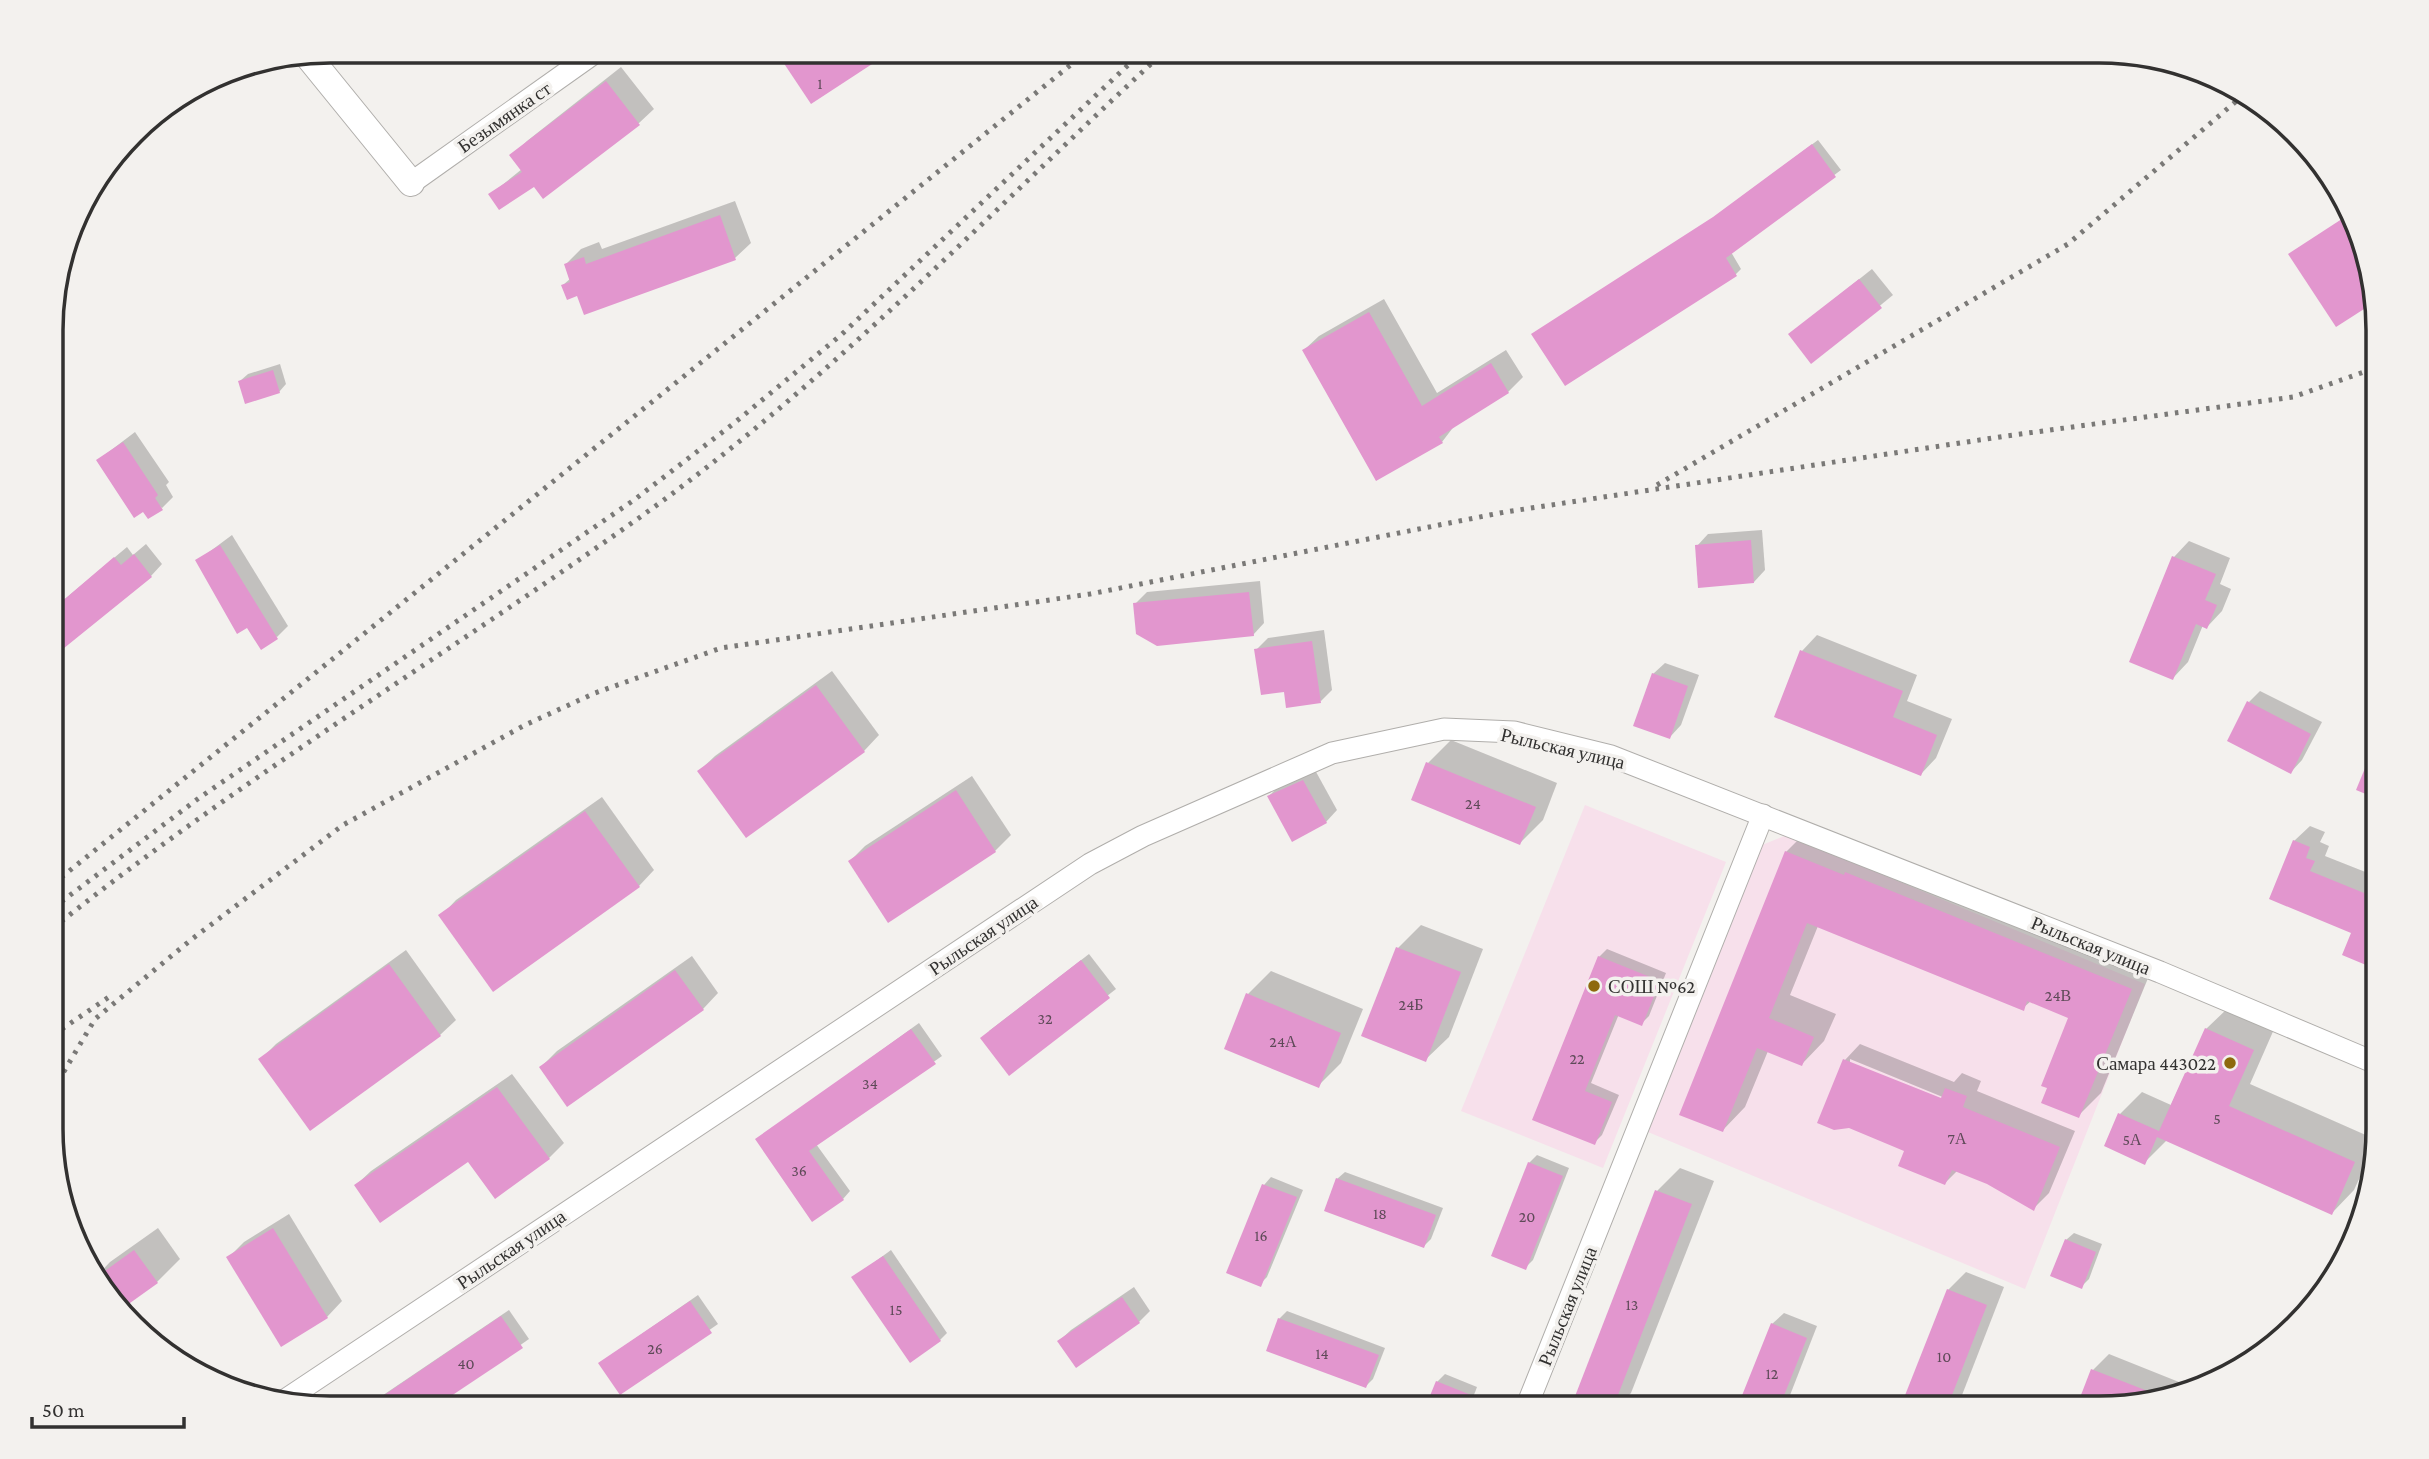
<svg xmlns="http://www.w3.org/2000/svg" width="2429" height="1459" viewBox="0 0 2429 1459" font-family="'Crimson Pro',serif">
<rect width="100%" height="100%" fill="#f3f1ee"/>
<!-- education -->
<g fill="#f7e0eb">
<path d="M1585,805L1726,862L1603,1168L1461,1111Z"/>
<path d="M1787,835L2145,984L2025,1289L1648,1132L1757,847Z"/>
</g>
<!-- shadow -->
<g fill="#0003" fill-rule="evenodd">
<path d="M799,51H889L811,102L785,62Z"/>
<path d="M621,67L654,109L639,123L491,194L522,169L512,156L527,141Z"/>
<path d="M182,97L163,120L122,151L145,120Z"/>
<path d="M1818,140L1841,170L1731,252L1741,269L1736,274L1566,384L1721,212Z"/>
<path d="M735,201L751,243L735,258L563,285L571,278L566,264L581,249L599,242L602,249Z"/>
<path d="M1872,269L1893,295L1811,362L1790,334Z"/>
<path d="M1384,299L1437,393L1506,350L1523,377L1508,392L1455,425L1442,442L1304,350L1319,336Z"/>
<path d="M280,364L286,384L279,392L240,381L248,374Z"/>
<path d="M135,432L169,482L166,485L173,497L162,508L98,460Z"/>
<path d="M1762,530L1765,570L1754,582L1697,546L1708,534Z"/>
<path d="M232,535L288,626L277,637L248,625L197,561Z"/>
<path d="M2189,541L2230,558L2220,584L2231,589L2222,611L2207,627L2203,625L2188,662L2173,678L2174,557Z"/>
<path d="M146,544L162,564L151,576L53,609L127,547L133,555Z"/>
<path d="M1260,581L1264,623L1253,635L1135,604L1147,592Z"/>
<path d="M1324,630L1332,690L1321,701L1256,650L1268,638Z"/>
<path d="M1817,635L1917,675L1907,701L1952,719L1936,758L1921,774L1802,651Z"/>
<path d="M1665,663L1699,675L1681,725L1670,737L1653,674Z"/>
<path d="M832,671L879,735L864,751L747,836L699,771L715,756Z"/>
<path d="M2260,691L2322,722L2302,760L2291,772L2249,702Z"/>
<path d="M1451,740L1557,783L1543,820L1520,843L1428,763Z"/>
<path d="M1315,770L1337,810L1326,822L1269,796L1280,785Z"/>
<path d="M972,776L1011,835L995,851L888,920L850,861L865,846Z"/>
<path d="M602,797L654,870L639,886L441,916L456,900Z"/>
<path d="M2310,826L2325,832L2320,842L2329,846L2325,856L2373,875L2354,932L2271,898L2294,841Z"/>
<path d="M1809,829L2153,966L2101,1093L2078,1116L2070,1017L2031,1001L2023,1008L1818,926L1790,995L1836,1014L1824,1041L1802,1064L1768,1051L1745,1107L1723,1130L1786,852Z"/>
<path d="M1421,925L1483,949L1449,1037L1425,1060L1398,948Z"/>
<path d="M1607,949L1666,973L1649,1016L1641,1024L1619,1014L1591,1083L1619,1095L1602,1135L1594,1143L1535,1119L1599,957Z"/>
<path d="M406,950L456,1020L440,1035L261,1059L276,1044Z"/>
<path d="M1089,954L1116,989L1009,1073L989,1031Z"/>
<path d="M692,956L718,993L703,1009L541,1067L557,1051Z"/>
<path d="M1271,971L1363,1009L1341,1063L1318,1086L1248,994Z"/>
<path d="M2229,1007L2275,1027L2250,1084L2377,1140L2354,1190L2332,1213L2167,1140L2145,1162L2120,1114L2142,1092L2171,1105L2206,1029Z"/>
<path d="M919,1023L942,1056L816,1144L850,1191L843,1199L757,1140Z"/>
<path d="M1860,1044L1954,1082L1962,1073L1981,1081L1977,1091L2075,1131L2049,1193L2034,1208L1987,1182L1958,1170L1945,1183L1907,1150L1849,1126L1819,1122L1845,1060ZM1850,1059L1950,1100L1948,1103L1850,1063Z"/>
<path d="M512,1074L564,1143L549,1158L495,1197L469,1160L356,1185L371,1171Z"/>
<path d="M1537,1155L1569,1168L1533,1260L1525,1268L1529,1163Z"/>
<path d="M1680,1168L1714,1181L1631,1393L1617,1408H1586L1657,1191Z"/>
<path d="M1345,1172L1443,1208L1431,1239L1424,1246L1337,1179Z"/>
<path d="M1271,1177L1303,1190L1267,1277L1260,1284L1228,1272L1264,1185Z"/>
<path d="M289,1214L342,1301L327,1317L229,1257L244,1242Z"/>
<path d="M158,1228L180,1259L157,1282L122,1307L98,1284L95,1278L110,1262Z"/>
<path d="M2074,1233L2102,1244L2089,1279L2081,1287L2066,1240Z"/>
<path d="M891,1250L947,1333L940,1340L853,1278Z"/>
<path d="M1966,1272L2004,1287L1957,1408H1902L1948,1290Z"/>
<path d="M1134,1287L1150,1311L1139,1322L1059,1341L1071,1330Z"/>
<path d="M698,1295L718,1324L620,1392L600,1363Z"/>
<path d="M509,1310L529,1339L431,1408H364Z"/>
<path d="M1287,1311L1385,1348L1373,1379L1366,1386L1279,1319Z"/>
<path d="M1784,1313L1817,1326L1785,1408H1739L1772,1324Z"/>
<path d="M2109,1354L2189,1386L2117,1408H2078L2093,1370Z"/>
<path d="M1445,1374L1477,1387L1469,1408H1427L1437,1382Z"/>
<path d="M994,1399L1000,1408H981Z"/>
</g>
<!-- building -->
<g fill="#e296ce">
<path d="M800,51H892L811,104L783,62Z"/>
<path d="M606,81L640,125L543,199L534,187L499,210L488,194L522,172L509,155Z"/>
<path d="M1812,144L1836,177L1726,258L1737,276L1565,386L1531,334L1713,217Z"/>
<path d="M720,215L736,260L584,315L577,296L567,300L561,285L570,282L564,264L584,257L586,264Z"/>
<path d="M2348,215L2375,302L2336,327L2288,254Z"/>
<path d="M1859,279L1882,308L1811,364L1788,334Z"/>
<path d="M1369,312L1422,406L1491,363L1509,393L1439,437L1443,443L1376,481L1302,350Z"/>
<path d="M273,370L280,393L245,404L238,381Z"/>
<path d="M123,442L158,495L155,498L163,510L148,519L143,512L134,518L96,460Z"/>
<path d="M1751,540L1754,583L1698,588L1695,545Z"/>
<path d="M220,545L278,639L261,650L247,628L237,634L195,560Z"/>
<path d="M134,554L152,577L53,657V609L114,557L121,565Z"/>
<path d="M2172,556L2216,574L2205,600L2217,605L2207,629L2196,624L2173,680L2129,662Z"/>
<path d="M1249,592L1254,636L1157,646L1136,634L1133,603Z"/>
<path d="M1312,641L1321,703L1286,708L1284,692L1261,695L1254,649Z"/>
<path d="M1800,650L1903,691L1893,717L1937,735L1921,776L1774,717Z"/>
<path d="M1652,673L1688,686L1670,739L1633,726Z"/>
<path d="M816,685L865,752L746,838L697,771Z"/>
<path d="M2247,701L2311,734L2291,774L2227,741Z"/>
<path d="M2377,739H2378V799L2356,790Z"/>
<path d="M1426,762L1536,807L1520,845L1411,800Z"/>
<path d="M1303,780L1327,823L1292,842L1267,796Z"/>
<path d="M956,790L996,852L888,923L848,861Z"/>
<path d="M585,811L640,887L493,992L438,915Z"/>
<path d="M2293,840L2310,847L2306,858L2315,861L2310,871L2364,893L2378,860V970L2342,955L2351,933L2269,899Z"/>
<path d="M1785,851L1844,875L1845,872L2132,989L2079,1118L2041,1103L2047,1088L2041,1086L2068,1018L2027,1001L2024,1011L1807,923L1769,1018L1814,1037L1802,1066L1757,1048L1723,1132L1679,1115Z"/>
<path d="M1396,947L1461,972L1426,1062L1361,1036Z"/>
<path d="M1598,956L1660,981L1642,1026L1615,1015L1585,1091L1612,1102L1595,1145L1532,1120Z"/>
<path d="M1081,960L1110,998L1009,1076L980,1038Z"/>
<path d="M389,964L441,1036L310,1131L258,1059Z"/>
<path d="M675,970L704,1010L567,1107L539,1067Z"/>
<path d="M1246,993L1341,1033L1319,1088L1224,1049Z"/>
<path d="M2205,1028L2254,1050L2229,1106L2355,1162L2332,1215L2157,1137L2145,1165L2104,1146L2118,1113L2159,1131Z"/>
<path d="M911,1029L936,1064L809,1151L844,1200L812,1222L755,1139Z"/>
<path d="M1843,1059L1941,1098L1945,1088L1967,1096L1963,1107L2060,1147L2034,1211L1987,1184L1952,1170L1945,1185L1898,1166L1904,1151L1849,1128L1834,1130L1817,1123Z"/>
<path d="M497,1087L550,1159L495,1199L468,1162L380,1223L354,1185Z"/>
<path d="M1528,1162L1563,1176L1526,1270L1491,1256Z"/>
<path d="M1336,1178L1436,1215L1424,1248L1324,1211Z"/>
<path d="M1262,1184L1297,1197L1261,1287L1226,1273Z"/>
<path d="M1655,1190L1692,1204L1613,1408H1581L1572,1404Z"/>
<path d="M273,1228L328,1318L281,1347L226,1257Z"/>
<path d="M2065,1239L2096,1252L2082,1289L2050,1276Z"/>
<path d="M134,1250L158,1283L123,1308L98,1284L95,1278Z"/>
<path d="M883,1256L941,1341L910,1363L851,1277Z"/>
<path d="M1947,1289L1987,1305L1947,1408H1900Z"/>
<path d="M1122,1297L1140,1323L1076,1368L1057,1341Z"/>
<path d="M690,1301L712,1333L620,1395L598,1363Z"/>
<path d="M501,1316L523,1348L433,1408H365Z"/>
<path d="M1278,1318L1379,1355L1366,1388L1266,1351Z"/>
<path d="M1771,1323L1807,1338L1779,1408H1737Z"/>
<path d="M2091,1369L2158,1395L2117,1408H2076Z"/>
<path d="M1436,1381L1471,1395L1465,1408H1425Z"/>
</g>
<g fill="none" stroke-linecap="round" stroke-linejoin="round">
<!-- minor casing -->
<g stroke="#b0aeab" stroke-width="23">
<g id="minor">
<path d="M411,183L597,51"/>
<path d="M282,1402L1090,864L1143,836L1332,753L1444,729L1514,732L1611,756L2160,972L2378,1064"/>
<path d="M1526,1408L1763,815"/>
</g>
</g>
<!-- tertiary casing -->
<g stroke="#b0aeab" stroke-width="28">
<path id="tertiary" d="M307,55L411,183"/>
</g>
<!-- minor -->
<use href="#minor" stroke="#fff" stroke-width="21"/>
<!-- tertiary -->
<use href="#tertiary" stroke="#fff" stroke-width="26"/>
<!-- rail -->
<g stroke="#7a7977" stroke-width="5" stroke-dasharray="3.5 7" stroke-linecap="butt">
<path d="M1657,485L2068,244L2246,93"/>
<path d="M53,884L1088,51"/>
<path d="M53,908L199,798L634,500L733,424L841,335L1143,51"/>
<path d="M53,928C241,778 447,655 643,515C833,379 993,209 1165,51"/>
<path d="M53,1035L109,997"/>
<path d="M53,1090L95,1019L192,939L343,825L525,725L595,693L721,648L1090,594L1505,512L2006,436L2293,397L2378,367"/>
</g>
</g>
<!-- markers -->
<g fill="#8e690d" stroke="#f3f1ee" stroke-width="2.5">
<circle cx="1594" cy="986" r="7"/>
<circle cx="2230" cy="1063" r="7"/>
</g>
<g text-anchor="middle" stroke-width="7" stroke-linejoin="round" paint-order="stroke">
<!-- number labels -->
<g font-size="16" fill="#5e4a58">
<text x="820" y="89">1</text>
<text x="1473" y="809">24</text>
<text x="2058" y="1001">24В</text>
<text x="1411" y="1010">24Б</text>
<text x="1045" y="1024">32</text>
<text x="1283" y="1047">24А</text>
<text x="1577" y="1064">22</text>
<text x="870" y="1089">34</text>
<text x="2217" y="1124">5</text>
<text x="1957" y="1144">7А</text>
<text x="2132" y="1145">5А</text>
<text x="799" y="1176">36</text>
<text x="1380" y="1219">18</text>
<text x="1527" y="1222">20</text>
<text x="1261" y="1241">16</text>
<text x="1632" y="1310">13</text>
<text x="896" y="1315">15</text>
<text x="655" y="1354">26</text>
<text x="1322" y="1359">14</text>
<text x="1944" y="1362">10</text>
<text x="466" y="1369">40</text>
<text x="1772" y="1379">12</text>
</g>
<!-- street labels -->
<g font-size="19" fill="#323130" stroke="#f3f1ee">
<text transform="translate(504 117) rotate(-35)" y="7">Безымянка ст</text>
<text transform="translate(1563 748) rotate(13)" y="7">Рыльская улица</text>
<text transform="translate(983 935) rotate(-34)" y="7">Рыльская улица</text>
<text transform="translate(2091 945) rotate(22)" y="7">Рыльская улица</text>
<text transform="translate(511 1249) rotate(-34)" y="7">Рыльская улица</text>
<text transform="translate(1567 1306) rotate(-68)" y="7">Рыльская улица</text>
</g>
<!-- poi labels -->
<g font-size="19" fill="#323130" stroke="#f3f1ee" text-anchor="start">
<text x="1608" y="993">СОШ №62</text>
<text x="2216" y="1070" text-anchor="end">Самара 443022</text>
</g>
</g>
<!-- crop -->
<path d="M0 0H2429V1459H0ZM330 63H2099A267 267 0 0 1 2366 330V1129A267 267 0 0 1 2099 1396H330A267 267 0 0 1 63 1129V330A267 267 0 0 1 330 63Z" fill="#f3f1ee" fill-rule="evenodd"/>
<path fill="none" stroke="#323130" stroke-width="3.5" d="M330 63H2099A267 267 0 0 1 2366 330V1129A267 267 0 0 1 2099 1396H330A267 267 0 0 1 63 1129V330A267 267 0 0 1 330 63Z"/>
<!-- scale -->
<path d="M32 1417v10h152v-10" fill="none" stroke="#323130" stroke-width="3.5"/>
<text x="42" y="1417" font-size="21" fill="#323130" stroke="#f3f1ee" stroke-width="5" paint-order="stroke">50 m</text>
</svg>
